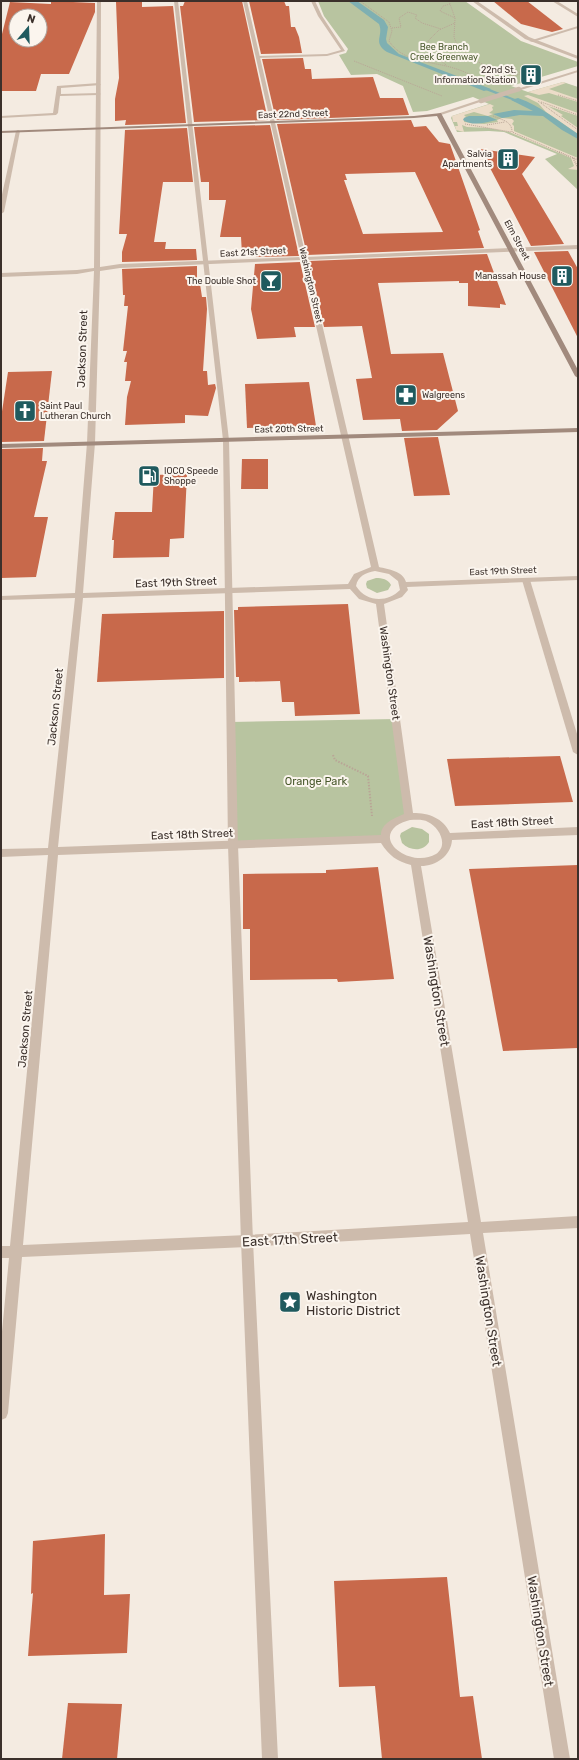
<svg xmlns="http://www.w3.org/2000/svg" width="579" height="1760" viewBox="0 0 579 1760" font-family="Rubik,sans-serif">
<rect width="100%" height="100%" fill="#f4ebe1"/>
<!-- green -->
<g fill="#b8c4a0">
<path d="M318,1H465L521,41L578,62V66L511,86L528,92L563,82L578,87V190L545,159L557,154L504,132L489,131L457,132L451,118L452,116L489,104L473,97L427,111L413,112L403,86L377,74L351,75L339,55L346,53L348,49L324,16Z"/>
<path d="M376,578C382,578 388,579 391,585L388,590L377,593L367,588L366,584L367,581Z"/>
<path d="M396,719L409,816L399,819L384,839L233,845L231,722Z"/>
<path d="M412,827L422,829L429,834V842C423,852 410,851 402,843L400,836L401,833Z"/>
</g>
<!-- plaza -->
<g fill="#ecdcc8">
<path d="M563,82L566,83L549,89L578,99V102L549,93L539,95L528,92Z"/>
<path d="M528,95L578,113V116L548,106L563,115L561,116L578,128V134L546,112L538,103L524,96Z"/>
<path d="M490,104L494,106L492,107L493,110L489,113L493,114L488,116L474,112L464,115L466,117L464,118V122L484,124L498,122L497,120L502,118L512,119L514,121L512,124L514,126V131L578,158V170L568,169L574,166L571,158L509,132L488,128L467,127L462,125L464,132L456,130L455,126H458L457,122H453L452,116Z"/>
</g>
<!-- water -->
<g fill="#7fb0b2">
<path d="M348,1H357L384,20L388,27L386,39L387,43L399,54L491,89L484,91L387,52C372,42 384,36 379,24Z"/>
<path d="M518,98C541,106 558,121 578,134V139L562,130L543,116L520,115L502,118L493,114L514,110L533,111L511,100Z"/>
<path d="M469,116H488L497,120C487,122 473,127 463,120L464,118Z"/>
</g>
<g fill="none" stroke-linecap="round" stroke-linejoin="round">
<!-- stream -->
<path fill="#7fb0b2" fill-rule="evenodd" d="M475,84H477L528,104L525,105L475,86Z"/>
</g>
<!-- building -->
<g fill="#c8694b" fill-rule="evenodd">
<path d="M51,1L95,3V12L69,74H41L36,91H1V38L10,2L51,4ZM16,16H40V40H16Z"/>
<path d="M142,1V7L173,6L186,123L125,125L126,120L115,121V99L119,78L116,2Z"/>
<path d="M185,1H242L268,120L194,122L180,6H183Z"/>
<path d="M249,1H284L286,6H289L291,27H295L299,37L302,53L261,54Z"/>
<path d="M493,1H527L563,29L552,32L521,24Z"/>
<path d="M303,58L305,69H311L312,79L373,77L380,98H403L409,115L276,120L262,59Z"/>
<path d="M411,120L414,127L426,126L439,142L450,144L480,230L478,231L484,248L307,255L277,124ZM415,172L443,232L363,234L344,180H347L345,174Z"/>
<path d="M270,125L299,256L256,257V253L242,254L241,237H220L226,200H209V182H201L194,127Z"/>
<path d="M187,128L193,182H163L154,242H166L165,249H196L197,260L122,262V252L127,234H119L125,130Z"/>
<path d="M480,149L535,157L522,174L564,244L531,246Z"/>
<path d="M568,251L578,269V338L534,252Z"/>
<path d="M487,254L506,305L500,304V308L468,306V283H459V281L378,283L391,354L443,353L458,411L437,430L402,431L400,419L363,420L356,379L372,378L362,326L324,327L309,261Z"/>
<path d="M300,262L315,327H294L296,337L257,339L251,309L255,264Z"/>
<path d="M197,266V284H200L202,297H206L207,309L203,371H207L208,385L215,384L216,388L208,416L185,415V423L125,425L127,397L131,381H125L127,362H124L127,351H123L128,306H124L125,295H123L122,269Z"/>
<path d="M52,371L44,441L1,442V418L8,372Z"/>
<path d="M309,382L316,426L247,428L245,384Z"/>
<path d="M438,437L450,495L414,496L404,438Z"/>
<path d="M43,448L42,461H47L34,517H48L36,577L1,578V449Z"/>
<path d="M242,459H268V489H241Z"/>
<path d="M187,474L184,538L170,539L169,557L113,558L114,540H112L115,512H152L154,475Z"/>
<path d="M348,604L360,714L295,716L294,702H282L280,681L239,682V677H236L234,610H238V607Z"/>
<path d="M224,611V678L97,682L102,614Z"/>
<path d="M560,756L573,802L455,806L447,759Z"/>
<path d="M578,865V1048L503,1051L469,869Z"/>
<path d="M378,867L394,979L338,982L337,979L250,980V929H243V874L326,873V870Z"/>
<path d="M105,1534L104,1595L130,1594L127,1653L28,1656L33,1593L31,1594L33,1541Z"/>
<path d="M447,1577L460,1697L473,1696L482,1759H382L375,1686L339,1687L334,1581Z"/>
<path d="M68,1703L122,1704L117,1759H62Z"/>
</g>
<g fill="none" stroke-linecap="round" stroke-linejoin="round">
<!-- path-far2 -->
<g stroke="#b9a596" stroke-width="1" stroke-dasharray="1 1" stroke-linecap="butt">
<path d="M360,1L389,22L392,31L389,41C403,62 428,61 450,67C462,70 473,76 485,81"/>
<path d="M449,1L455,18L454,37L457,45L474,60L505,75"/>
<path d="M450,4L443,6L440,11L455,18"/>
<path d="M392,28L401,27L399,18L408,12L417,15L415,18L422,23L441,29"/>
<path d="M354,61L442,96"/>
<path d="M446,65L431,52L428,41L439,30L455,23"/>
<path d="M511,70L522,73L515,76L505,73Z"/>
<path d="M558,95L578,101"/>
<path d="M538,101L578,130"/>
<path d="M541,102L578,115"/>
<path d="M493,116C502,120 512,121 512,132L561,153"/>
<path d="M465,124L511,132"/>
<path d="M487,125L505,122"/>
</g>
<!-- path-far1 -->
<g stroke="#b9a596" stroke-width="1.5" stroke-dasharray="1 1" stroke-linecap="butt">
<path d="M559,152L578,160"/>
<path d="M573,158L578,168"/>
</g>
<!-- path -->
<path stroke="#b9a596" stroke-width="2" stroke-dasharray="1.5 1.5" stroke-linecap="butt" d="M333,755L335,760L368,776L372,816"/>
<!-- lane -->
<g fill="#cdbbac" fill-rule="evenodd">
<path d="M174,1H178L229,440L238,845L253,1241L278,1759H262L241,1241L228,845L223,440Z"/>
<path d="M311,1H315L322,16L345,51L327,56L256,58L258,56L327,54L341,50L318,16Z"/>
<path d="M552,1H557L578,14V17Z"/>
<path d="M578,26V28L533,42L529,41Z"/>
<path d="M99,83L101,85L61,88V94L99,93L101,94L99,95L60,96L58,113L56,115L1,118V116L53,113L57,86Z"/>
<path d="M18,130L20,131L4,212L1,214V199L16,131Z"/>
<path d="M523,578H529L530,580L578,737V755L573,752L522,580Z"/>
</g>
<!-- street -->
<g fill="#cdbbac" fill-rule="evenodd">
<path d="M97,1H101L100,267L120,264L301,257L243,1H247L306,257L578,245V249L307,260L379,567C388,569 403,571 406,582L578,576V580L407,587L408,590L402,597L384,604L413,813C429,813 443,818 450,833L578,827V835L452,840C451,856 436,866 421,866L481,1222L578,1216V1228L483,1233L570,1759H554L470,1234L247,1247L22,1257L8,1413L6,1418L1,1420V1342L9,1258H1V1246H10L48,855L1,857V849L48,848L75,598L1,600V596L75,593L87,443L94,271L77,274L1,277V273L77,270L94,268ZM301,260L371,567L354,574L348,584L83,593L95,443L100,271L120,268ZM375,571L389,574L398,581L400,590C387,603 366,602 356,586C358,576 365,573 375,571ZM350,589L359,599L376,604L404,814C395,818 381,823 381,835L58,847L83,598ZM410,820C416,820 423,819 428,822C439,827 449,845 436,854C413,868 375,843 396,826C400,823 406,821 410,820ZM381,843C389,856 397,861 411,865L468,1222L247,1235L23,1245L58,855Z"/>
<path d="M472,1H477L529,37L578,56V59L525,39Z"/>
<path d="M578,70V72L521,90L517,89Z"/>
<path d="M479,100L483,101L441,115L437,114Z"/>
</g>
<!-- secondary -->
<g fill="#a18a7d" fill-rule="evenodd">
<path d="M441,113L578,370V378L575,376L437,116L414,118L1,133V131L414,116Z"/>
<path d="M578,428V432L1,448V444Z"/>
</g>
<!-- street-bridge -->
<path stroke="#cdbbac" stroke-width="4.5" d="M481,101L519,89"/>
</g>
<!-- icons -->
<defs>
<g id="building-square" transform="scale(1.15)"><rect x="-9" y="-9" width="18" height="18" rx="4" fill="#1f5a5e" stroke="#fbf5ee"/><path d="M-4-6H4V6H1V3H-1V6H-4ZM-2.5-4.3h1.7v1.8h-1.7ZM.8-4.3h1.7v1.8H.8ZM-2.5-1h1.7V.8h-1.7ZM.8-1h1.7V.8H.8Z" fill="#fff"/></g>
<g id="bar-square" transform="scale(1.15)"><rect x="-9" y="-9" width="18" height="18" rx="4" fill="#1f5a5e" stroke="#fbf5ee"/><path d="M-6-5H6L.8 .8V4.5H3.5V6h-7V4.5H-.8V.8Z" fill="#fff"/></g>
<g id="pharmacy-square" transform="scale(1.15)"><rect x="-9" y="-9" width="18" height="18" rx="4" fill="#1f5a5e" stroke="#fbf5ee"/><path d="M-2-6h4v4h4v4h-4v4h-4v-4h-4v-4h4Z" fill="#fff"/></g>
<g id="church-square" transform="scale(1.15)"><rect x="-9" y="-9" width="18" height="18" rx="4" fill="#1f5a5e" stroke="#fbf5ee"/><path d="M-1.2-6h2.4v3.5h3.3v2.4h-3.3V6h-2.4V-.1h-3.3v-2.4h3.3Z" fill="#fff"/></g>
<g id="fuel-square" transform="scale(1.15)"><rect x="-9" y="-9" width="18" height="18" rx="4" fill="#1f5a5e" stroke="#fbf5ee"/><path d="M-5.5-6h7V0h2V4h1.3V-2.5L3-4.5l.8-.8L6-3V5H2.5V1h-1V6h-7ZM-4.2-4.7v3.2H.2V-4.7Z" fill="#fff"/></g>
<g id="sight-square" transform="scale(1.15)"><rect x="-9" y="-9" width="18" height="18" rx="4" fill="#1f5a5e" stroke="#fbf5ee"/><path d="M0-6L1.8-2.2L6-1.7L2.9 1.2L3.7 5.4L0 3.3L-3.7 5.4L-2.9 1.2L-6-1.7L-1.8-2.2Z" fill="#fff"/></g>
</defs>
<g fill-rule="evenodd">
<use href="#building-square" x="531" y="75"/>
<use href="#building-square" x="508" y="159"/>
<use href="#building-square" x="562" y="276"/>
<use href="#bar-square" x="271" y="281"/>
<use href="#pharmacy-square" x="406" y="395"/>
<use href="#church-square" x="25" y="411"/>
<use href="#fuel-square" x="149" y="476"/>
<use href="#sight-square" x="290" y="1302"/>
</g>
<g text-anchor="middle" stroke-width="4" stroke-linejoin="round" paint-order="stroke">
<!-- far-park labels -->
<g font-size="9" fill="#4a5a2e" stroke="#fbf5ee">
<text x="444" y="50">Bee Branch<tspan x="444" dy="10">Creek Greenway</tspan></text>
</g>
<!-- far-poi labels -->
<g font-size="9" fill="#3b302b" stroke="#fbf5ee" text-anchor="end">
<text x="516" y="73">22nd St.<tspan x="516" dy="10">Information Station</tspan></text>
<text x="492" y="157">Salvia<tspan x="492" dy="10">Apartments</tspan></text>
<text x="546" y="279">Manassah House</text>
<text x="256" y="284">The Double Shot</text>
<text x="422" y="398" text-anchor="start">Walgreens</text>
<text x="40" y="409" text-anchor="start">Saint Paul<tspan x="40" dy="10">Lutheran Church</tspan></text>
<text x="164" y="474" text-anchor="start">IOCO Speede<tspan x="164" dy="10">Shoppe</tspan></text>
</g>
<!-- far-street labels -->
<g font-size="9" fill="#3b302b" stroke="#fbf5ee">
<text transform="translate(293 114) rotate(-2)" y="3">East 22nd Street</text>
<text transform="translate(517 240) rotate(62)" y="3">Elm Street</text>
<text transform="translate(253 252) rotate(-3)" y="3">East 21st Street</text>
<text transform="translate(311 285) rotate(77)" y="3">Washington Street</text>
<text transform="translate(289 429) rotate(-1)" y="3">East 20th Street</text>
<text transform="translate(503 571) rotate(-2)" y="3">East 19th Street</text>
</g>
<!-- street labels -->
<g font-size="11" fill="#3b302b" stroke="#fbf5ee">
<text transform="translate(82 349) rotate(-88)" y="4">Jackson Street</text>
<text transform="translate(176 582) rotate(-2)" y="4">East 19th Street</text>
<text transform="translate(390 673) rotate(82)" y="4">Washington Street</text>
<text transform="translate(55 707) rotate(-84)" y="4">Jackson Street</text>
<text transform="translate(512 822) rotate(-3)" y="4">East 18th Street</text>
<text transform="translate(192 834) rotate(-2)" y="4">East 18th Street</text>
<text transform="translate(25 1029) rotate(-85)" y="4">Jackson Street</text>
</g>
<!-- park labels -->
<g font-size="11" fill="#4a5a2e" stroke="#fbf5ee">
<text x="316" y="785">Orange Park</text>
</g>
<!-- near-street labels -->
<g font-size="13" fill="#3b302b" stroke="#fbf5ee">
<text transform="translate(437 991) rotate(81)" y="5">Washington Street</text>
<text transform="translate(290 1239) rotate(-3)" y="5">East 17th Street</text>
<text transform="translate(489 1311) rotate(81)" y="5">Washington Street</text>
<text transform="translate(541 1631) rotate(81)" y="5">Washington Street</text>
</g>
<!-- near-poi labels -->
<g font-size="13" fill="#3b302b" stroke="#fbf5ee" text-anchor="start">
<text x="306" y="1300">Washington<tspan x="306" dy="15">Historic District</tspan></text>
</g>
</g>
<!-- border -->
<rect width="579" height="1760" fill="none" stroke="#3b302b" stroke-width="4"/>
<!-- north arrow -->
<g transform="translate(28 28) rotate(19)"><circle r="19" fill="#fbf5ee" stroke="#aea6a0"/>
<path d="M0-3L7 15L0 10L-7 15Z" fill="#1f5a5e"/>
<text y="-6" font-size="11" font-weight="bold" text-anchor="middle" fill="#3b302b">N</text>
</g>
</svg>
